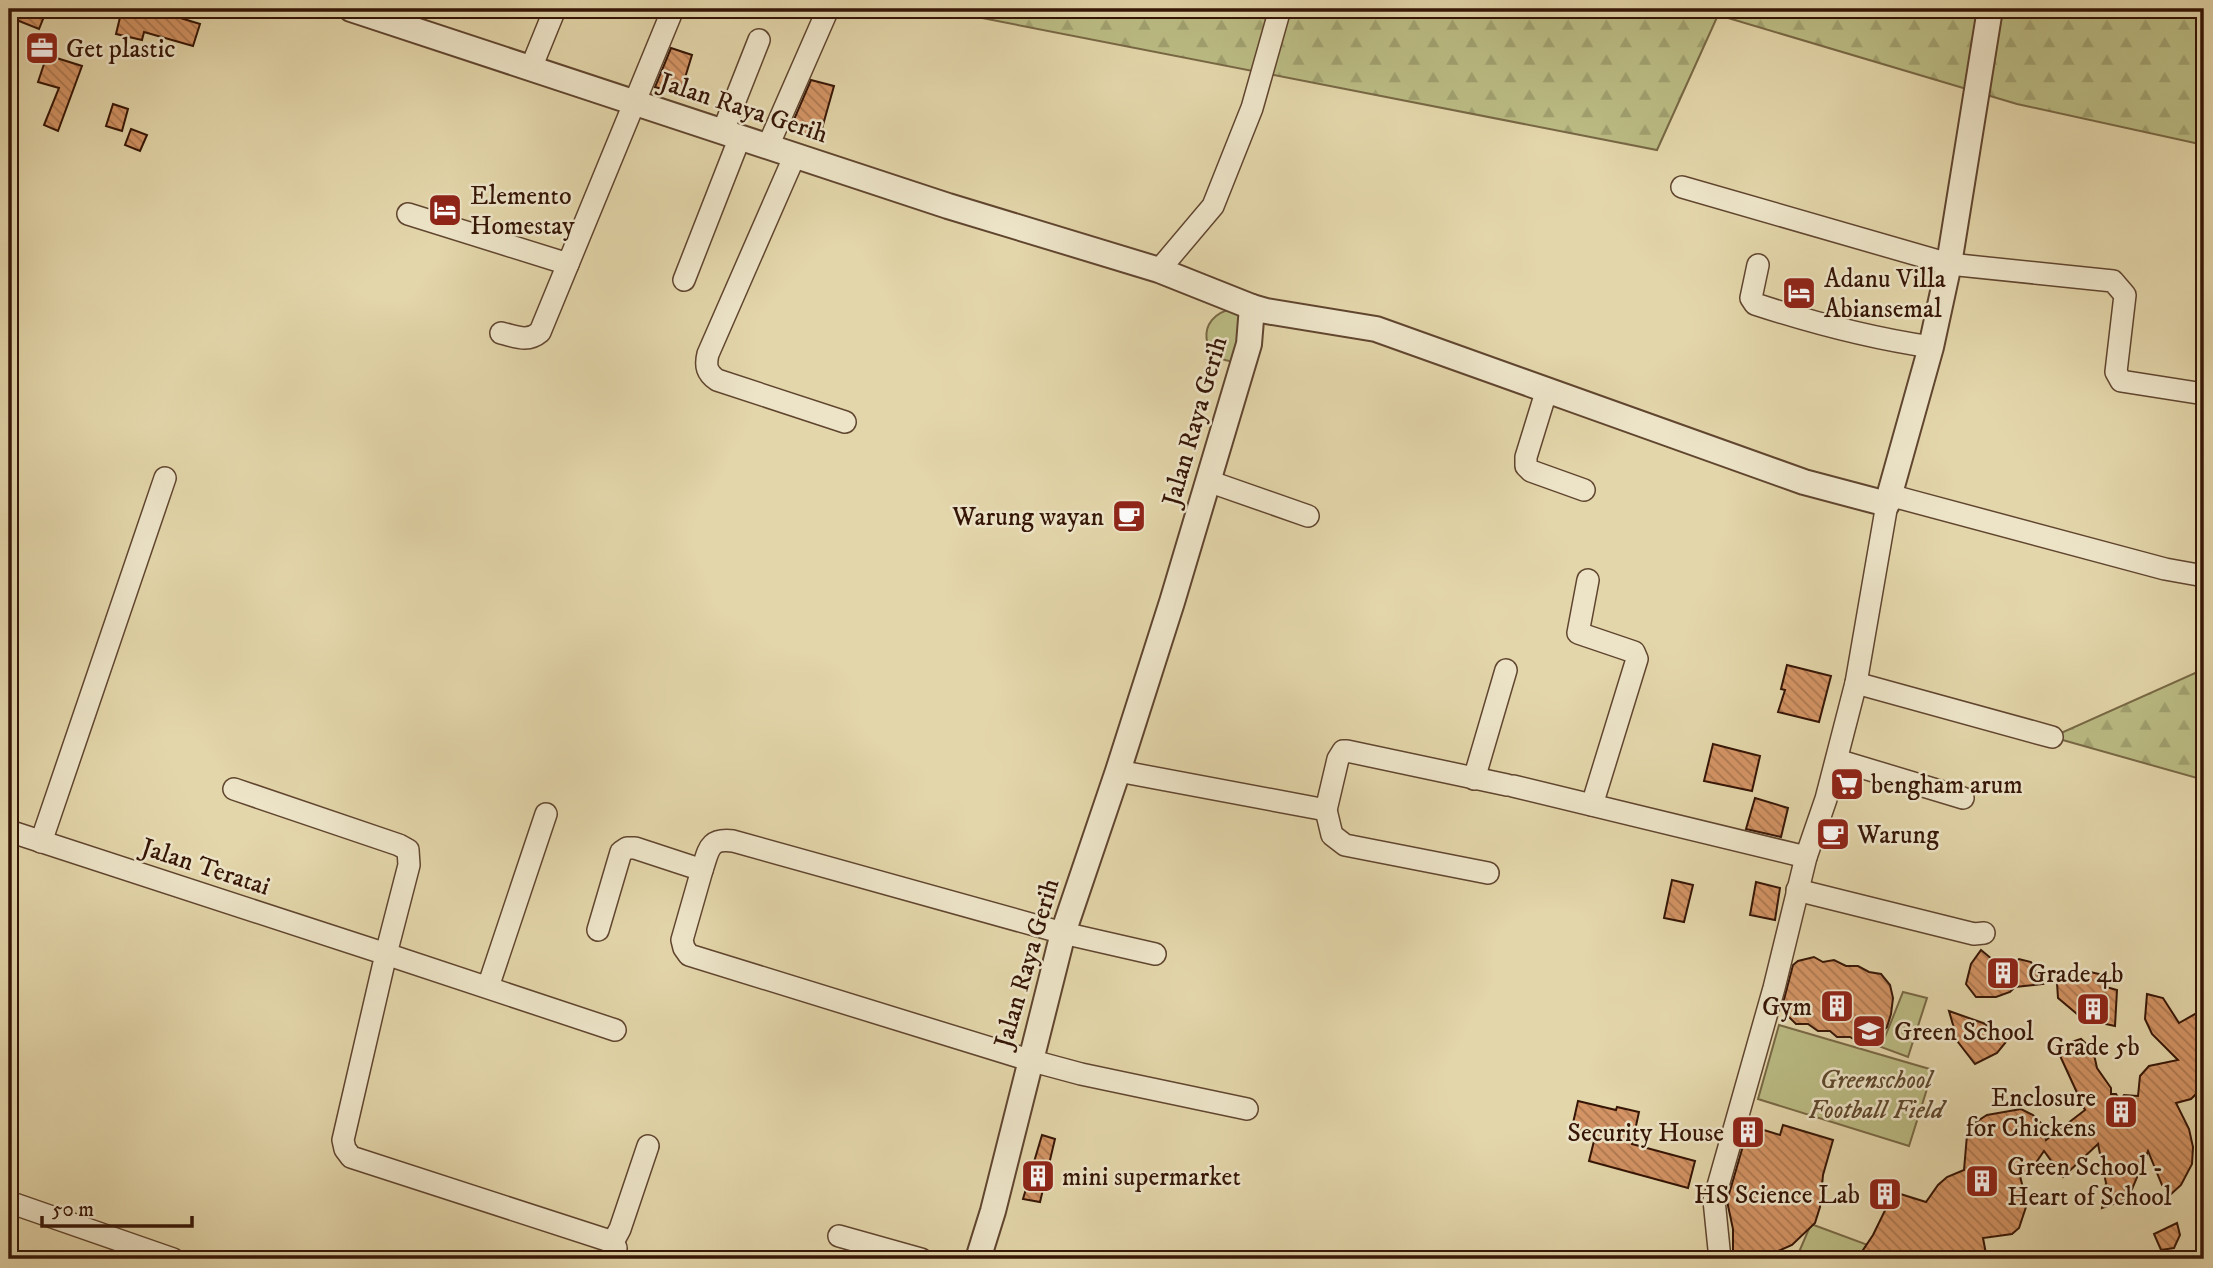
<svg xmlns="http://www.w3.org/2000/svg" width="2213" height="1268" viewBox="0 0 2213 1268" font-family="'IM FELL DW Pica',serif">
<defs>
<pattern id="forest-firs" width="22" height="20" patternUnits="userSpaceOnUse" patternTransform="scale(1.75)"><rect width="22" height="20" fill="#bbbc84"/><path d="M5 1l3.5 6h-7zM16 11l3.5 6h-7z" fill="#a1a170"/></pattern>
<pattern id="building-back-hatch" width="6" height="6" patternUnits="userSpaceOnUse" patternTransform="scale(1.75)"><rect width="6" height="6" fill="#d49465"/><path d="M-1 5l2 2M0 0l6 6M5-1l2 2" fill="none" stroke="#ad7851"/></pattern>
</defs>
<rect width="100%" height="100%" fill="#e3d6aa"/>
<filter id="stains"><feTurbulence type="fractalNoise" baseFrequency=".00286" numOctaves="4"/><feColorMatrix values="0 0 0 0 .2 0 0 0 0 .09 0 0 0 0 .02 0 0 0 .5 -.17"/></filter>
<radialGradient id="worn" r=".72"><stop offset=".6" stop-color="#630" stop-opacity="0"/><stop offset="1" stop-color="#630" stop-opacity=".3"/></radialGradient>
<!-- forest -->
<g fill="url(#forest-firs)" stroke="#786845" stroke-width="2">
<path d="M936,9H2204V145L2017,104L1718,15L1657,150Z"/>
<path d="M2204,669V780L2052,737Z"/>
</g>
<!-- green -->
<g fill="#bbbc84" stroke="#786845" stroke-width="2">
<path d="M1232,309L1241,310L1238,362C1199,362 1195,316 1232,309Z"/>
<path d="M1903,992L1927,998L1908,1057L1881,1047Z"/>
<path d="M1779,1025L1933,1070L1909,1146L1758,1099Z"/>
<path d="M1811,1224L1868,1245L1864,1259H1796Z"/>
</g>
<!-- building -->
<g fill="url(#building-back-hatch)" stroke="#351506" stroke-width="2">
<path d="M9,9H47L39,29L9,17Z"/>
<path d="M122,9H151L200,24L193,46L144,32L142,40L116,34Z"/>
<path d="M671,48L692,55L680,94L655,87Z"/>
<path d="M47,55L82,66L58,131L44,125L59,88L38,82Z"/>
<path d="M811,80L834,86L819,139L789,131Z"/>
<path d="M113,104L128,109L122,131L106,126Z"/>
<path d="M131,129L147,135L140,151L125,145Z"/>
<path d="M1787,665L1831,676L1819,722L1778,712L1785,690L1781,689Z"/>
<path d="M1713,744L1760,756L1752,791L1704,781Z"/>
<path d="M1755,798L1788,808L1781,837L1746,829Z"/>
<path d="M1672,880L1693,885L1684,922L1664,918Z"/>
<path d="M1756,882L1780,888L1775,920L1750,915Z"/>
<path d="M1981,950L2005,970L2019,959L2031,962L2043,984L2015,987L2010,992L1996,997H1976L1966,984L1971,964Z"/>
<path d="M1814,957L1823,962L1834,960L1846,966H1858L1869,972L1881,974L1890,985L1893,998L1891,1014L1887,1027L1875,1040L1860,1043L1850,1037H1837L1830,1031H1818L1808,1024H1796L1785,1013L1782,1007L1793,965L1798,961Z"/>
<path d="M2090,972L2104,975L2106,987L2117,990L2115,1026L2083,1019L2058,998L2057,983Z"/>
<path d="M2147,994L2163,998L2179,1023L2204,1009V1086L2191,1099L2176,1103L2189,1129L2193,1147L2192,1164L2181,1185L2170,1195L2162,1185L2148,1151L2130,1194L2122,1201L2102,1208L2106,1183L2098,1144L2063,1177L2044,1151L2031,1170L2020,1176L2027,1204L2019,1228L2012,1234L1983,1238L1987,1259H1857L1873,1235L1894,1192L1926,1202L1938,1185L1947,1177L1964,1170L1967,1135L1976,1122L1987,1115L2021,1109L2033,1115L2041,1123L2046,1140L2085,1110L2056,1047L2081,1039L2093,1050L2097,1068L2111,1088V1094H2116L2120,1100L2124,1095L2138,1096L2140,1076L2149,1066L2178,1060L2152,1034L2145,1019Z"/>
<path d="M1949,1011L1983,1023L2010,1037L1997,1053L1975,1064L1958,1042Z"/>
<path d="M1578,1101L1616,1110L1617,1107L1639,1112L1632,1144L1695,1161L1688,1188L1589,1161L1595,1137L1571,1132Z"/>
<path d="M1783,1125L1833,1140L1823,1175L1820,1207L1815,1223L1792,1245L1762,1258L1733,1254V1229L1727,1201L1745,1139L1754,1127L1780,1135Z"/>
<path d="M1042,1135L1055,1139L1040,1202L1023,1199Z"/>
<path d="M2177,1223L2180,1235L2174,1248L2161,1250L2154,1234Z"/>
</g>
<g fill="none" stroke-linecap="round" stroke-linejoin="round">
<!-- minor casing -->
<g stroke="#60452f" stroke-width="24">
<g id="minor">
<path d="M531,68L555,9"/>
<path d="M723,131L759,40"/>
<path d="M768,146L828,9"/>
<path d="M795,155L708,354C705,366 707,373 717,380L845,422"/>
<path d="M1682,187L1949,264L2113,281L2125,295L2116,372L2121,381L2204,394"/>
<path d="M408,214L568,264"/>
<path d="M1758,265L1751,298L1755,304C1813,323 1870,338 1931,347"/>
<path d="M1159,270L1213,206L1252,108L1280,9"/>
<path d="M684,280L740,137"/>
<path d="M501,333C515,336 527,343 540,332L673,9"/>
<path d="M1547,389L1526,457V466L1531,471L1584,490"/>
<path d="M1208,481L1308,516"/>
<path d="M1889,495L2165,569L2204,576"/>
<path d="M1588,580L1578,633L1634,652L1637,659L1592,805"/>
<path d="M1856,683L2052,737"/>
<path d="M1837,760L1963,798"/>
<path d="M1118,771L1326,810L1338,759L1343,751H1347L1507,785"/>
<path d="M1474,779L1506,670"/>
<path d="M1513,786L1806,857"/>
<path d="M234,789L399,845L408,850L409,865L386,954L615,1030"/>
<path d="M1326,810L1332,835L1345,845L1488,873"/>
<path d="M9,831L386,954L343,1140L345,1149L351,1157L613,1242L616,1248L615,1259"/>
<path d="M41,842L165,478"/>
<path d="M702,870C709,850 708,838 733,841L1063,933L1155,954"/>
<path d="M1797,890L1974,934L1984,933"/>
<path d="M598,930L621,852L627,848H635L702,870L682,940L684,948L689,955L1029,1060L1081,1074L1247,1109"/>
<path d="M488,987L546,814"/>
<path d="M9,1202L173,1259"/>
<path d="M839,1236L921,1259"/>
<path d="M613,1242L620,1229L648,1146"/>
<path d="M1720,1259L1714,1200L1774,988L1806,857L1826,799L1856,683L1887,504"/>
</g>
</g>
<!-- tertiary casing -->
<g stroke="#60452f" stroke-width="28">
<g id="tertiary">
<path d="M351,9L948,206L1159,270L1252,307L1249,344L1172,602L1118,771L1063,933L993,1211L978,1259"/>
<path d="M1252,307L1266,311L1376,329L1804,482L1887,504L1931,347L1949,264L1990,9"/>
</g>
</g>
<!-- minor -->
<use href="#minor" stroke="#ede4c8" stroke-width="21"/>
<!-- tertiary -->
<use href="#tertiary" stroke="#ede4c8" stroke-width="24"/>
</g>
<!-- icons -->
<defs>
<g id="office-square" transform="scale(1.75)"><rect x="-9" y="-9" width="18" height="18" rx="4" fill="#8f2418" stroke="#ede4c8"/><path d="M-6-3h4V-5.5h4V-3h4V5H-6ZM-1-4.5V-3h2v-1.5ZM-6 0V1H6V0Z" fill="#fff"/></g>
<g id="hotel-square" transform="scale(1.75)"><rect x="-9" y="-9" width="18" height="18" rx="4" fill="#8f2418" stroke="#ede4c8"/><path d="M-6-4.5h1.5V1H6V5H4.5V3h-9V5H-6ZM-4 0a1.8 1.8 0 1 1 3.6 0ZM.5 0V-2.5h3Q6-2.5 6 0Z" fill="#fff"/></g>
<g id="cafe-square" transform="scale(1.75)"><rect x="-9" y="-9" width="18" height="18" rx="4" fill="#8f2418" stroke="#ede4c8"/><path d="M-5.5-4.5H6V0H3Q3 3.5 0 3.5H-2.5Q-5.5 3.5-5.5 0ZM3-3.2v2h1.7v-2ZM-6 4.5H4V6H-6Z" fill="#fff"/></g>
<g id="supermarket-square" transform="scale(1.75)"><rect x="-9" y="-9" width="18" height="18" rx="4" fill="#8f2418" stroke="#ede4c8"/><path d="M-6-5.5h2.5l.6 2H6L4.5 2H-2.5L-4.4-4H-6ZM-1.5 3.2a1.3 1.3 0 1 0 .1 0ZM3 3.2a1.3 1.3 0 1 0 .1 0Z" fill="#fff"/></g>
<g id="building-square" transform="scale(1.75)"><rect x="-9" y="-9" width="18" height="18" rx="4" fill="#8f2418" stroke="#ede4c8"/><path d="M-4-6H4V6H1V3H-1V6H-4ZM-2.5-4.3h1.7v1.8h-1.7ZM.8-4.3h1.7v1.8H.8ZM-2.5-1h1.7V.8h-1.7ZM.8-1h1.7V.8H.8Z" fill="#fff"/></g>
<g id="school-square" transform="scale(1.75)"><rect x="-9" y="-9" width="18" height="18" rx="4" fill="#8f2418" stroke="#ede4c8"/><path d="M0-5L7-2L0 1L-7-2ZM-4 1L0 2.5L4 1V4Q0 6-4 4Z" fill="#fff"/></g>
</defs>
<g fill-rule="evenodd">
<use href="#office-square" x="42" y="48"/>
<use href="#hotel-square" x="445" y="210"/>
<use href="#hotel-square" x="1799" y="293"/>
<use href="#cafe-square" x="1129" y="516"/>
<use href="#supermarket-square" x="1847" y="784"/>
<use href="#cafe-square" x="1833" y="834"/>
<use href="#building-square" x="2003" y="973"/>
<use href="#building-square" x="1837" y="1006"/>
<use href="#building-square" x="2093" y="1009"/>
<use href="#school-square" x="1869" y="1031"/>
<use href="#building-square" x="2121" y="1112"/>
<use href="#building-square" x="1748" y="1132"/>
<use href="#building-square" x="1038" y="1176"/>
<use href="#building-square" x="1982" y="1181"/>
<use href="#building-square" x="1885" y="1194"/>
</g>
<g text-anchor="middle" stroke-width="5" stroke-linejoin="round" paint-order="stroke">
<!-- poi labels -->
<g font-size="26" fill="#351506" stroke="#ede4c8" text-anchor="start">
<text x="66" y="57">Get plastic</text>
<text x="470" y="204">Elemento<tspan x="470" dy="30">Homestay</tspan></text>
<text x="1824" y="287">Adanu Villa<tspan x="1824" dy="30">Abiansemal</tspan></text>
<text x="1104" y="525" text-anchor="end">Warung wayan</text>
<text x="1871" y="793">bengham arum</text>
<text x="1857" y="843">Warung</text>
<text x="2028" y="982">Grade 4b</text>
<text x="1812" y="1015" text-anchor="end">Gym</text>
<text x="1894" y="1040">Green School</text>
<text x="2093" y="1055" text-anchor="middle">Grade 5b</text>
<text x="2096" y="1106" text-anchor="end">Enclosure<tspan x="2096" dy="30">for Chickens</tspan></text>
<text x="1724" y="1141" text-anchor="end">Security House</text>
<text x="2007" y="1175">Green School -<tspan x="2007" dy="30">Heart of School</tspan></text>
<text x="1062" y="1185">mini supermarket</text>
<text x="1860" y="1203" text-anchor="end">HS Science Lab</text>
</g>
<!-- street labels -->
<g font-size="26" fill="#351506" stroke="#ede4c8">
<text transform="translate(744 107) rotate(18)" y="9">Jalan Raya Gerih</text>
<text transform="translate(1194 421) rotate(-74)" y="9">Jalan Raya Gerih</text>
<text transform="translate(206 866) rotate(18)" y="9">Jalan Teratai</text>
<text transform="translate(1026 963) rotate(-74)" y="9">Jalan Raya Gerih</text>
</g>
<!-- park labels -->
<g font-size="26" font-style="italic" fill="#5d472c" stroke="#ede4c8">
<text x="1876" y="1088">Greenschool<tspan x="1876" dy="30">Football Field</tspan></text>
</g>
</g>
<!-- margin -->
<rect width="2213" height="1268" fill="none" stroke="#e3d6aa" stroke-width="35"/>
<rect x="10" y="10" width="2192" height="1247" fill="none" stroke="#351506" stroke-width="3.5"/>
<rect x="18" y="18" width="2178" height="1233" fill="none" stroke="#351506" stroke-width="2"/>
<!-- scale -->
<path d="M42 1216v10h150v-10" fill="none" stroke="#351506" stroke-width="3.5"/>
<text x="52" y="1216" font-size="21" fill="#351506" stroke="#ede4c8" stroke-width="5" paint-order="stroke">50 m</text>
<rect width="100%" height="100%" filter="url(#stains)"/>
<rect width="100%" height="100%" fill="url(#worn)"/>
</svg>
